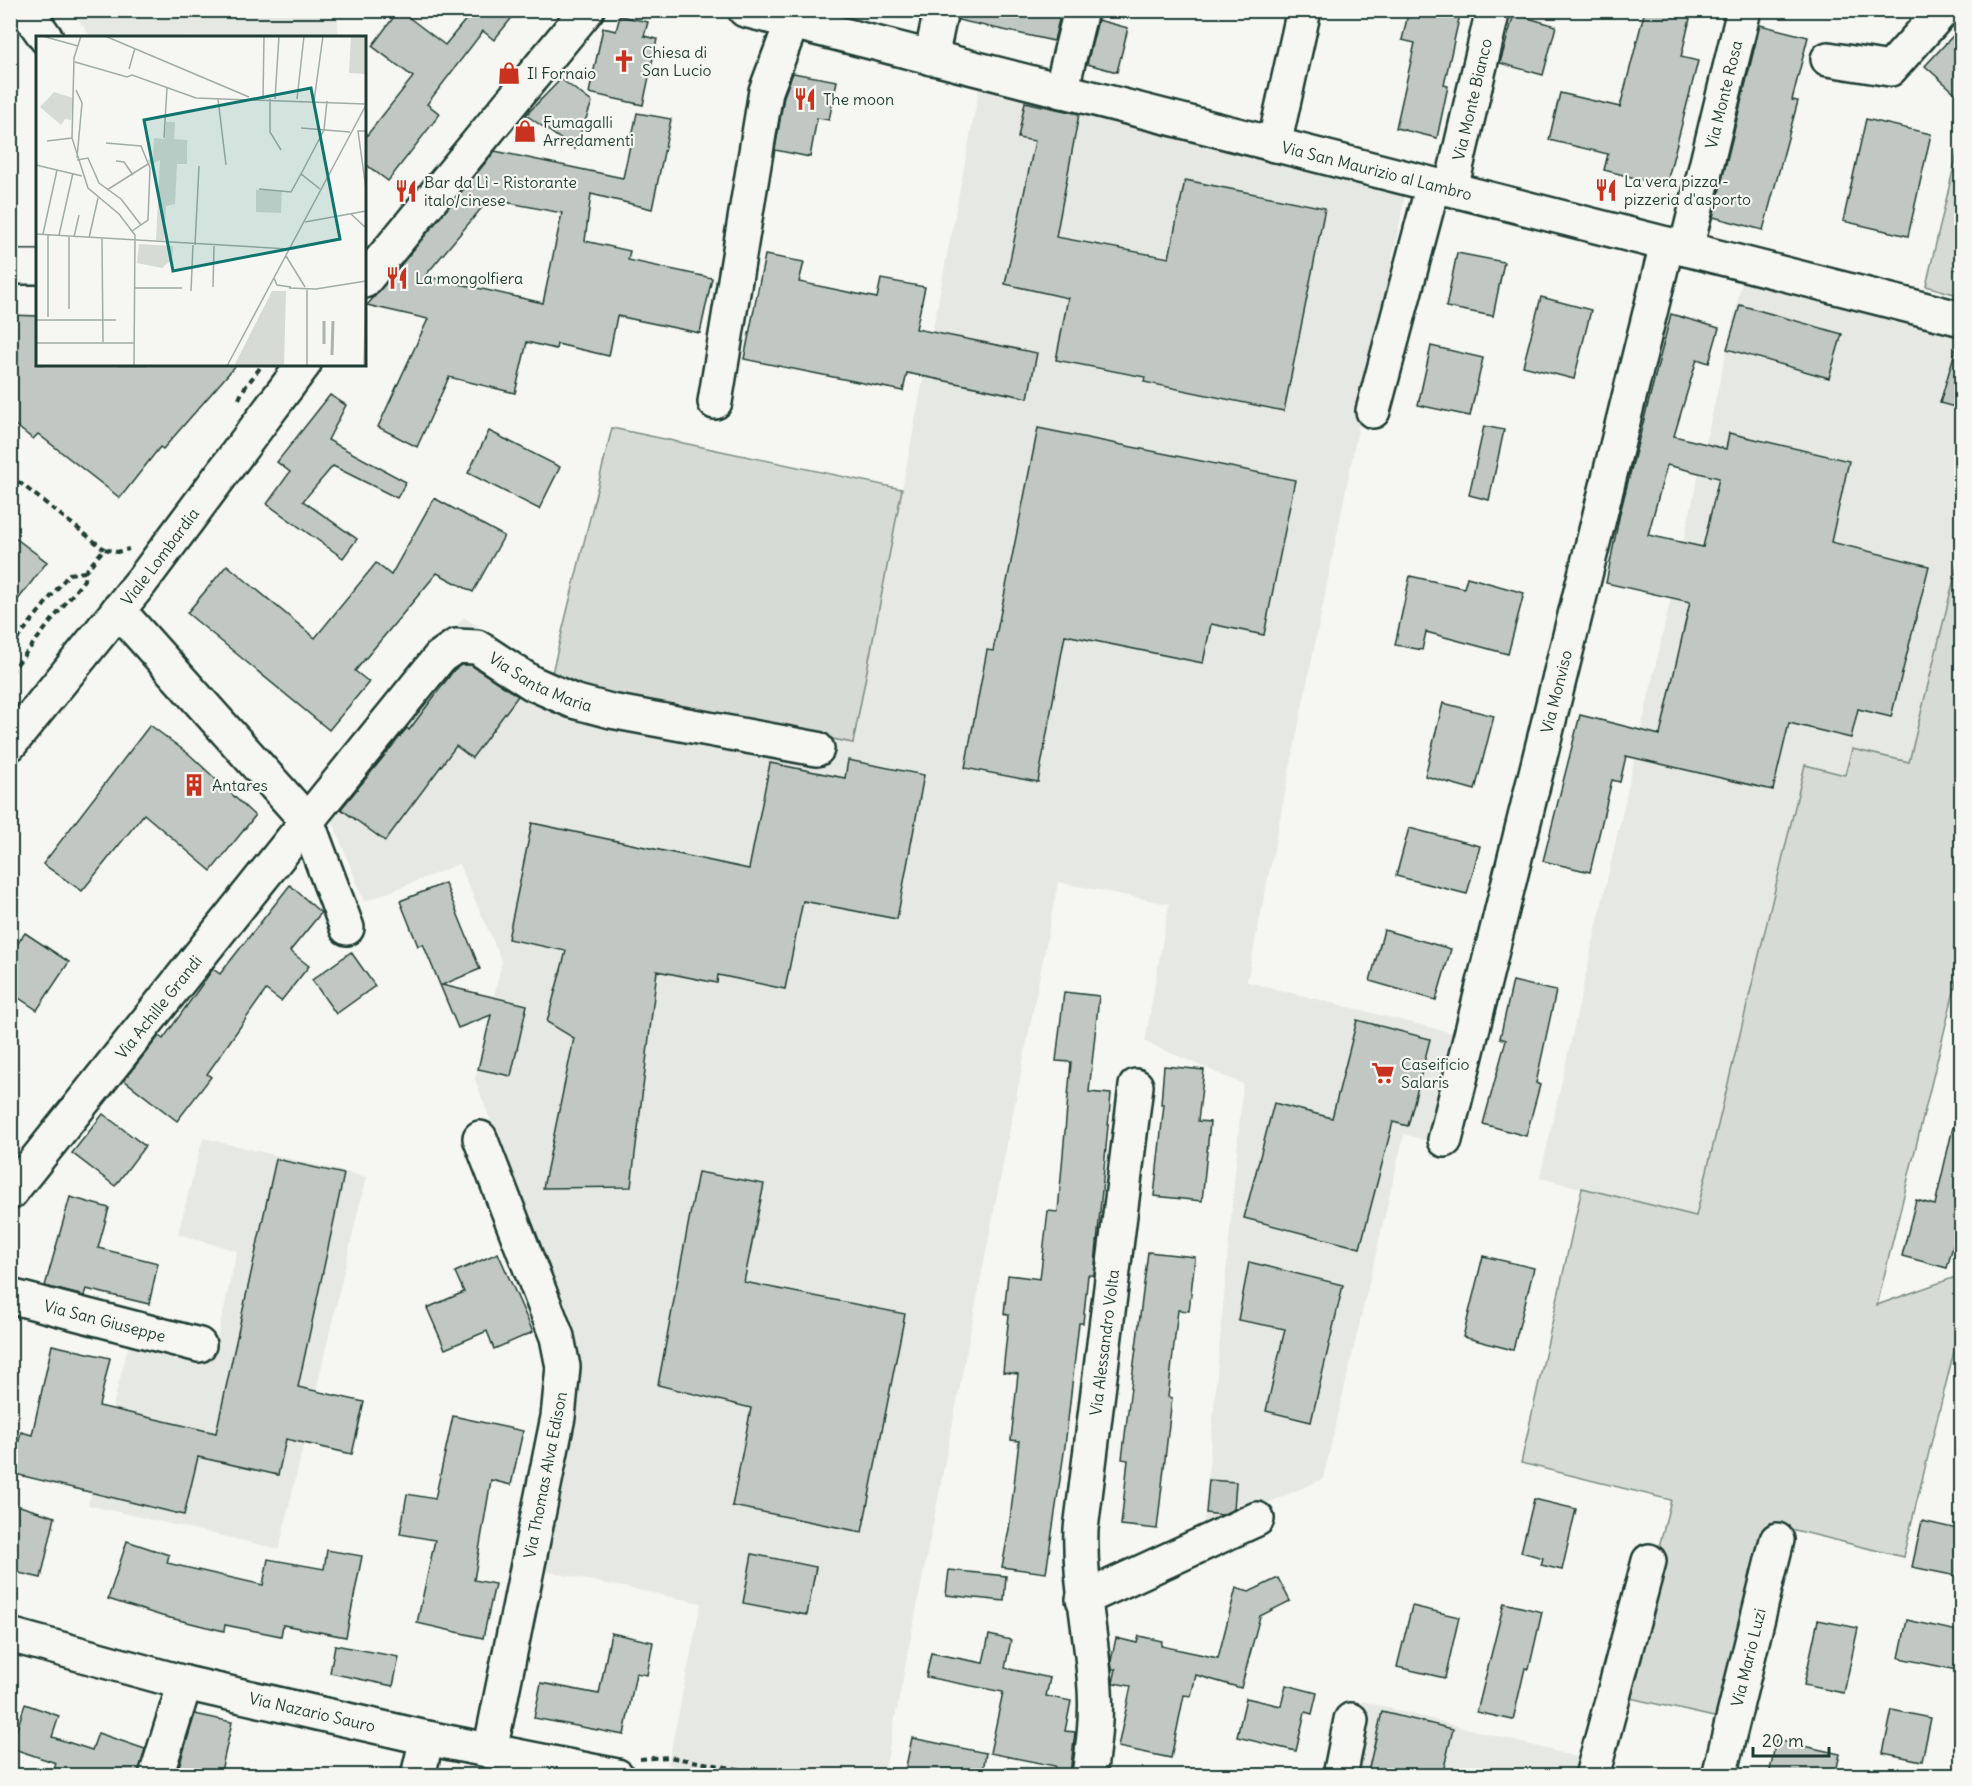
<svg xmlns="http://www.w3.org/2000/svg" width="1972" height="1786" viewBox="0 0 1972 1786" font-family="Delius,sans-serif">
<rect width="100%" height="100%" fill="#f6f6f2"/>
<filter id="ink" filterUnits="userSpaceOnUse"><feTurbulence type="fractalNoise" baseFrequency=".0167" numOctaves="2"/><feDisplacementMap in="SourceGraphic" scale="12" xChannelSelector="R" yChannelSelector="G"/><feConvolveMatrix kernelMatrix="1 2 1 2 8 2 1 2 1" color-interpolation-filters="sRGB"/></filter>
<g filter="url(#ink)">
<!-- built -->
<g fill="#e6e8e4">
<path d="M72,11H338V37H91Z"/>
<path d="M979,90L1407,186L1247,982L1457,1034L1428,1141L1404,1134L1323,1479L1203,1531L1243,1084L1145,1042L1169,904L1058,882L884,1775L721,1776L668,1765L701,1603L540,1570L578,1377V1348L475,1080L502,961L459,864L364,902L321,791L464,617L551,677L853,743Z"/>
<path d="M1744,273L1961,329V550L1909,762L1852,749L1845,775L1805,765L1696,1216L1540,1178Z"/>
<path d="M203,1138L366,1177L279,1549L88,1505L131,1335L213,1357L237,1251L178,1234Z"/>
<path d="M1362,1701L1591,1761L1588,1775L1346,1776Z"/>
</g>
<!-- green -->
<g fill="#d6dbd6" stroke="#7a8c85" stroke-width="1.5">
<path d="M1961,136H1962L1961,296L1926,286Z"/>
<path d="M612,428L902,489L853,743L647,702L575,686L551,677Z"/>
<path d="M1961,550V963L1877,1305L1961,1275V1334L1958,1335L1903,1557L1771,1524L1723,1719L1621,1696L1671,1500L1521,1463L1582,1188L1696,1216L1805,765L1845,775L1852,749L1909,762Z"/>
</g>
<!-- building -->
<g fill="#c1c8c3" stroke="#1f3d34" stroke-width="1.5" fill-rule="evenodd">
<path d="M399,10L445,45L467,18L458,10H518L494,40L483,31L427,104L440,114L388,181L364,163V139L413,77L372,46Z"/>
<path d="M959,10H1059L1061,11L1054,41L958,20Z"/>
<path d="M1409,10H1461L1444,85L1448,86L1437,138L1396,128L1415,43L1402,40Z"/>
<path d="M1645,10H1692L1681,57L1698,61L1666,186L1604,170L1608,154L1549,140L1560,93L1620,107Z"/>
<path d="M1514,14L1556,26L1543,75L1500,63Z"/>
<path d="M620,16L648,22L644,36L657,39L643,105L589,93L603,28L616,31Z"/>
<path d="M1098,20L1128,28L1117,72L1087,64Z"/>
<path d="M1760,25L1808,37L1792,100L1798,101L1763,230L1713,217Z"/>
<path d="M1962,26V99L1925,66Z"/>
<path d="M793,73L837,81L829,120L817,118L810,157L775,150L784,96Z"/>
<path d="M561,79L592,102L575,149L526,115Z"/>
<path d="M1025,102L1079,114L1056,237L1169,258L1185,180L1325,208L1284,411L1144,382L1145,377L1056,360L1068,298L1005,284L1035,141L1018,138Z"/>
<path d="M637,113L671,119L652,209L591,194L585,241L630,251L628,260L712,278L700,333L617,316L609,356L557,344L556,349L527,342L515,393L449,377L417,447L378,427L428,319L367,305L375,296L495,151L623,178ZM489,199L562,213L543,303L425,276Z"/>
<path d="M1866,119L1931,134L1908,236L1843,221Z"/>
<path d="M1457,253L1504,262L1493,316L1446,307Z"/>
<path d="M765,255L804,262L799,282L877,298L881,279L925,287L916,329L1037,353L1028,398L907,373L903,391L744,359Z"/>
<path d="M1541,297L1591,310L1574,379L1523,366Z"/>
<path d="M1740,305L1842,334L1829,378L1727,349Z"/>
<path d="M1671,314L1719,328L1709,363L1697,359L1674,436L1726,449L1729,433L1849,461L1831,542L1929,566L1891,717L1858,709L1851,738L1789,723L1773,790L1626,756L1620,782L1612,780L1590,872L1543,861L1580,715L1660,735L1690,602L1606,583L1620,513ZM1667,465L1719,478L1703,547L1648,535Z"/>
<path d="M10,315L38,316V364H237L163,449L160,447L120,498L38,434L33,439L10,421Z"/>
<path d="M1431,346L1483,358L1470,416L1418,405Z"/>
<path d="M1956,348H1962V409L1940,403Z"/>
<path d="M330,395L346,405L328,440L406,482L397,498L333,466L303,501L357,539L343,558L267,504L290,472L277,462Z"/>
<path d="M1484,426L1504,430L1489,500L1469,495Z"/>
<path d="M1038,428L1295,480L1264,635L1211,624L1203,663L1065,635L1038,782L965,768L987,650L993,651Z"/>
<path d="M489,431L560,467L539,509L468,473Z"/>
<path d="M434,498L504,536L473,592L437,573L355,671L369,682L329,730L187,613L227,565L315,638L376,563L391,575Z"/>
<path d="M10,534L47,562L10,610Z"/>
<path d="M1410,576L1464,588L1467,577L1524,593L1508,654L1426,632L1422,650L1395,645Z"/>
<path d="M461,665H471L518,696L472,758L456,746L385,841L341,809L407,728L409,730L454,670Z"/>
<path d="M1443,703L1494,716L1475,790L1425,776Z"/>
<path d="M150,725L190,755L255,816L211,871L144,814L82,891L43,864Z"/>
<path d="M848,760L924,775L897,919L803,901L785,989L718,975L717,983L657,971L631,1187L543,1188L574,1038L547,1022L566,951L508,939L532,823L749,869L770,763L845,778Z"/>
<path d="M1409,828L1480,846L1467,894L1396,876Z"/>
<path d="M445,883L480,969L442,985L527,1005L511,1076L478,1069L491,1015L458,1028L423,944L418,946L400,901Z"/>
<path d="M290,885L321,913L290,951L309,966L281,1001L266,990L207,1074L211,1077L177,1121L124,1080L159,1036L163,1039L213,969L220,974Z"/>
<path d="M1384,930L1451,949L1436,1000L1370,981Z"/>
<path d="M25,933L69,962L37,1010L10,992V954Z"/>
<path d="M351,952L375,986L336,1014L312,980Z"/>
<path d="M1513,981L1556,991L1536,1083L1540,1085L1526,1136L1483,1124L1506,1040L1500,1038Z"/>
<path d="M1064,992L1099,996L1089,1092L1111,1094L1094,1275H1088L1083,1323H1079L1065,1446L1046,1573L1002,1567L1009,1529L1019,1441L1011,1440L1018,1374L1003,1372L1009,1315L1004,1314L1008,1275L1040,1279L1048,1211L1058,1212L1071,1062L1056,1061Z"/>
<path d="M1357,1020L1430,1039L1408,1126L1393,1122L1360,1248L1244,1218L1274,1103L1332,1118Z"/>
<path d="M1164,1066L1204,1070L1198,1121L1210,1122L1202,1201L1154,1196L1164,1104H1161Z"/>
<path d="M103,1114L145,1146L115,1186L72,1153Z"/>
<path d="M1953,1127L1962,1128V1213L1947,1268L1902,1256L1916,1200L1935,1205Z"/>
<path d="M276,1159L344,1174L298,1387L364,1402L352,1454L286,1439L278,1475L198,1457L184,1515L11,1473L21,1432L32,1435L52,1345L110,1358L99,1406L216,1433Z"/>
<path d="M698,1172L764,1184L744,1282L905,1314L862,1532L732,1506L751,1408L658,1385Z"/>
<path d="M70,1197L109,1208L98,1248L158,1263L149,1304L86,1289L84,1296L45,1286Z"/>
<path d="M1148,1252L1195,1257L1189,1311L1178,1310L1168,1397L1172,1398L1157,1529L1121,1525L1128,1460L1122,1459Z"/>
<path d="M498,1253L533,1332L494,1349L487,1331L445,1349L427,1308L464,1292L455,1272Z"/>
<path d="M1483,1256L1534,1268L1513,1350L1463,1337Z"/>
<path d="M1249,1262L1343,1285L1311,1422L1266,1411L1285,1329L1238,1320Z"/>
<path d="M453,1416L523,1431L511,1485L491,1480L474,1580L495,1584L483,1638L417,1623L435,1540L400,1534L407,1494L435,1499Z"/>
<path d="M1209,1480L1236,1482L1234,1509L1222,1515L1206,1513Z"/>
<path d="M1534,1499L1576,1509L1562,1570L1541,1565L1543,1558L1521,1552Z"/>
<path d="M10,1503L55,1517L41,1578L10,1571Z"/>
<path d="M1922,1521L1962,1530V1577L1912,1567Z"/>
<path d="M127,1541L169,1555L167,1563L263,1585L268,1559L324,1569L327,1550L362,1556L346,1637L283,1625L281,1636L225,1625L224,1631L162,1616L108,1599Z"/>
<path d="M752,1554L816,1567L807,1615L743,1603Z"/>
<path d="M949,1570L1006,1576L1004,1601L946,1595Z"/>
<path d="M1278,1578L1290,1601L1260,1616L1241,1688L1196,1675L1191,1696L1184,1695L1171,1758L1118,1747L1131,1686L1113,1683L1116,1669H1112L1111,1661L1116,1638L1137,1643L1139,1636L1162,1641L1161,1646L1218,1658L1236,1588L1249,1592Z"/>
<path d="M1504,1603L1542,1612L1529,1669L1525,1668L1513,1720L1477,1712Z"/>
<path d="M1412,1606L1459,1617L1445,1678L1397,1667Z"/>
<path d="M1818,1620L1858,1628L1844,1693L1804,1685Z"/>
<path d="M1907,1620L1962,1632V1671L1899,1658Z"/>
<path d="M611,1633L653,1642L647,1675L636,1673L624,1735L534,1718L541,1683L599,1694Z"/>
<path d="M989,1635L1011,1640L1005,1668L1050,1678L1046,1696L1071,1701L1065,1731L1075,1732L1070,1773L1054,1770L1055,1766L990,1753L1003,1692L926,1677L931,1653L983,1663Z"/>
<path d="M335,1645L399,1657L393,1686L330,1673Z"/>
<path d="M1286,1685L1317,1693L1312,1714L1305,1712L1296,1751L1237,1737L1246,1698L1281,1706Z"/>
<path d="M25,1704L59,1716L52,1737L92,1750L98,1733L145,1749L138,1776H52L56,1763L11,1748Z"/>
<path d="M1892,1710L1931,1718L1922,1761L1883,1753Z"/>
<path d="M1382,1712L1453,1729L1442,1776H1367Z"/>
<path d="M195,1714L232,1722L220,1776H176Z"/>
<path d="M912,1738L986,1753L982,1776H904Z"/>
<path d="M1776,1740L1840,1754L1835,1776H1769Z"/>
</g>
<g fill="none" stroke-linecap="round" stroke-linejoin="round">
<!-- minor casing -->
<g stroke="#1f3d34" stroke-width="38">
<g id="minor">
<path d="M26,10L46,38"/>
<path d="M931,58L941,10"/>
<path d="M1828,59L1890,69L1943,10"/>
<path d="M1061,91L1081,10"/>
<path d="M1274,145L1304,10"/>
<path id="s1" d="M1451,189L1493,10"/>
<path id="s2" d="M1686,249L1744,10"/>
<path d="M10,267H38"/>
<path d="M715,402L766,91L792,22"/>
<path d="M1373,411L1433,185"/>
<path id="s3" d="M118,610L307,821L440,657L456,646L477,647L532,683L573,701L611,711L817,749"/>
<path d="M307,821L347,928"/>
<path d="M480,1138L557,1337L563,1367L558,1417L490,1751"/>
<path id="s4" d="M1445,1140L1667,244"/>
<path id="s5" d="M10,1193L307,821"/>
<path id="s6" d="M10,1296L199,1345"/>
<path d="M1083,1599L1257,1519"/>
<path id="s7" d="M10,1635L185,1683L427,1738L617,1776"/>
<path d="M156,1776L185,1683"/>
<path d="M418,1776L427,1738"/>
<path id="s8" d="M1089,1776C1093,1747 1097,1718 1095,1689C1092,1635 1079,1584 1081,1529L1136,1086"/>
<path d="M1340,1776L1351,1720"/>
<path d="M1592,1776L1649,1561"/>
<path id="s9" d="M1719,1776L1777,1540"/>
</g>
</g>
<!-- major casing -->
<g stroke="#1f3d34" stroke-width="38">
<g id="major">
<path id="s10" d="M745,10L1962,319"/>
<path d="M364,281L587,10"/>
<path id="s11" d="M10,744L142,581L304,364"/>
</g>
</g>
<!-- path -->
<g stroke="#1f3d34" stroke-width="4" stroke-dasharray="6 4.5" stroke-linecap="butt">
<path d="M239,399L243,390L263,364"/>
<path d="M10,475L104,549"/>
<path d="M10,648L69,574L85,572"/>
<path d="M10,673L84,580L85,572L104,549L117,552L129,549"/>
<path d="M640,1759L669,1757L779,1776"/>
</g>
<!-- minor -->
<use href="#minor" stroke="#f6f6f2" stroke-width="33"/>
<!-- major -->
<use href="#major" stroke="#f6f6f2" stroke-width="33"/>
</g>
</g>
<!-- icons -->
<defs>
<g id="church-bare" transform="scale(1.8)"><path d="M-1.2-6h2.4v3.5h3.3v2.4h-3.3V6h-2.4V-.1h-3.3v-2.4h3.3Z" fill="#c8321e" stroke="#f6f6f2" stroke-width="2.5" paint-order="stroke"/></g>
<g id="shop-bare" transform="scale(1.8)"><path d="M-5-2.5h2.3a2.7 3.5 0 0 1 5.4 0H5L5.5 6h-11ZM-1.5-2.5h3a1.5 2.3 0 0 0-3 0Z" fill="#c8321e" stroke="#f6f6f2" stroke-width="2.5" paint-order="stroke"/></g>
<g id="restaurant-bare" transform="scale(1.8)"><path d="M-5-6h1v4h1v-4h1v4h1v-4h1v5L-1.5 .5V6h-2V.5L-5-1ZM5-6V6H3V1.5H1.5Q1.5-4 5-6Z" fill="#c8321e" stroke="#f6f6f2" stroke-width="2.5" paint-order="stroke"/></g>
<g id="building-bare" transform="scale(1.8)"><path d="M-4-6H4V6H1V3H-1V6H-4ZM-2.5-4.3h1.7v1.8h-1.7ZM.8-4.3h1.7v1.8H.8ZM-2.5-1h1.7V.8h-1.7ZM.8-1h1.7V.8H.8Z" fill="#c8321e" stroke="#f6f6f2" stroke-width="2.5" paint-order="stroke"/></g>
<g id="supermarket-bare" transform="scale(1.8)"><path d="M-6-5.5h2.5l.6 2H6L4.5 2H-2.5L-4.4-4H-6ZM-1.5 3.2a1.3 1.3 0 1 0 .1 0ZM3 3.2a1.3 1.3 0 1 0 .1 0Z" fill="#c8321e" stroke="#f6f6f2" stroke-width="2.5" paint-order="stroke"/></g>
</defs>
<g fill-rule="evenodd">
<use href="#church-bare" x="624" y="61"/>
<use href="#shop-bare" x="509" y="73"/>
<use href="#restaurant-bare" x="805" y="99"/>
<use href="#shop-bare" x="525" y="131"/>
<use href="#restaurant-bare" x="1606" y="190"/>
<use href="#restaurant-bare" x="406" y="191"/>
<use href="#restaurant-bare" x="397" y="278"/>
<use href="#building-bare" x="194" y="785"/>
<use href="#supermarket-bare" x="1383" y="1073"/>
</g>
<g text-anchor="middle" stroke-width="4.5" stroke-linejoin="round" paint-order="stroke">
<!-- poi labels -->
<g font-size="16" fill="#1f3d34" stroke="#f6f6f2" text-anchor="start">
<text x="642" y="58">Chiesa di<tspan x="642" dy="18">San Lucio</tspan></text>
<text x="527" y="79">Il Fornaio</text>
<text x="823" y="105">The moon</text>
<text x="543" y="128">Fumagalli<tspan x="543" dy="18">Arredamenti</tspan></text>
<text x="1624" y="187">La vera pizza -<tspan x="1624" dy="18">pizzeria d'asporto</tspan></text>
<text x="424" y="188">Bar da Lì - Ristorante<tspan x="424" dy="18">italo/cinese</tspan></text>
<text x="415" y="284">La mongolfiera</text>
<text x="212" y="791">Antares</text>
<text x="1401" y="1070">Caseificio<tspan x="1401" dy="18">Salaris</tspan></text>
</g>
<!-- street labels -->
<g font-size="16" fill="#1f3d34" stroke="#f6f6f2">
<text dy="6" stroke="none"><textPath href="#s2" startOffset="159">Via Monte Rosa</textPath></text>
<text dy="6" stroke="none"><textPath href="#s1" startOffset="92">Via Monte Bianco</textPath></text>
<text dy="6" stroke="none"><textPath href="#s10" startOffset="652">Via San Maurizio al Lambro</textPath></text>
<text dy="6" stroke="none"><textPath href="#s11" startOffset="240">Viale Lombardia</textPath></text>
<text dy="6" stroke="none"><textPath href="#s3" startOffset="608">Via Santa Maria</textPath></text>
<text dy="6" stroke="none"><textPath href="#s4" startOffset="462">Via Monviso</textPath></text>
<text dy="6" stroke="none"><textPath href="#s5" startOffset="238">Via Achille Grandi</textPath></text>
<text dy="6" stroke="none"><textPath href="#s6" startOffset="98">Via San Giuseppe</textPath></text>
<text dy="6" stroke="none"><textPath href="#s8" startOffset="436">Via Alessandro Volta</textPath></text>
<text transform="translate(545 1475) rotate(-79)" y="6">Via Thomas Alva Edison</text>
<text dy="6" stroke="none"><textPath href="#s9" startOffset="122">Via Mario Luzi</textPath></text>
<text dy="6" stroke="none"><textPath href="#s7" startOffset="312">Via Nazario Sauro</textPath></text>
</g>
</g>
<!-- overview -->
<g transform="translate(36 36)">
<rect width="330" height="330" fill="#f6f6f2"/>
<path d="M315,0H330V38L313,37ZM18,56L37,62L35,84L29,83L25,89L4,71ZM130,86H139L138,103L151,104V128H141L139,168L130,170L128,205L120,204L124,124L114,129L112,124L117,122L118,102L129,103ZM220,154H246L245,177L220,176ZM103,208L137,210L136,223L126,232L101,227ZM236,255H250L248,330H198Z" fill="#d6dbd6"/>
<path fill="none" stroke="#aab3ae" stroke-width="3" d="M288,308V285M296,319L297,285"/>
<path fill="none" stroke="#a0aca6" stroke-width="1.5" d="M6,0L42,10M45,0L38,22L36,102L52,152L83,178L99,199L98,330M69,0L213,61M39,26L91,41L96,39L160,62L329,68M93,33L99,12M40,54L46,67L41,122M182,63L190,129M227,63L228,0M234,63V96L245,114M239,63L243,0M261,63L268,0M278,65L287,0M265,92L314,96M330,95H322L330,153M128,102L131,52M11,105L36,102M70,107L105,110L114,132L112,184L96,195M41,124L52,122L63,147L85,163L105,189M80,125L88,126L97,139M0,129L46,140M265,138L288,94L291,65M223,153L255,156L265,138L284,153M71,154L112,128M315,178L330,192M269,186L330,175M0,198L253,213M7,198L21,134M12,199V281M23,199L37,137M33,201V273M38,201L43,179M53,202L62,162M66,203L67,306M159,209L163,130M250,220L269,251M238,242L241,249L255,251M177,251L178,210M99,252H146M253,252L280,253L330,245M155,255L157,209M0,284H80M0,307H98M191,330L330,69M271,330V253M328,330L330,246"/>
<path fill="#0f766e" fill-opacity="0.15" stroke="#0f766e" stroke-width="3" d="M275,52L304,203L137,235L108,84Z"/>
<rect width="330" height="330" fill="none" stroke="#1f3d34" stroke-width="3"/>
</g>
<!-- margin -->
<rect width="1972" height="1786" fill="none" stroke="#f6f6f2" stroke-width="36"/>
<rect x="18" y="18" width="1936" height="1750" fill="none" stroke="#1f3d34" stroke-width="2" filter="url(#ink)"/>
<!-- scale -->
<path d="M1753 1747v9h76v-9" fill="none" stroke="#1f3d34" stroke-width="3"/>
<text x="1762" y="1747" font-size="18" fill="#1f3d34" stroke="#f6f6f2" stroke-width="4.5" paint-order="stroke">20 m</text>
</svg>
